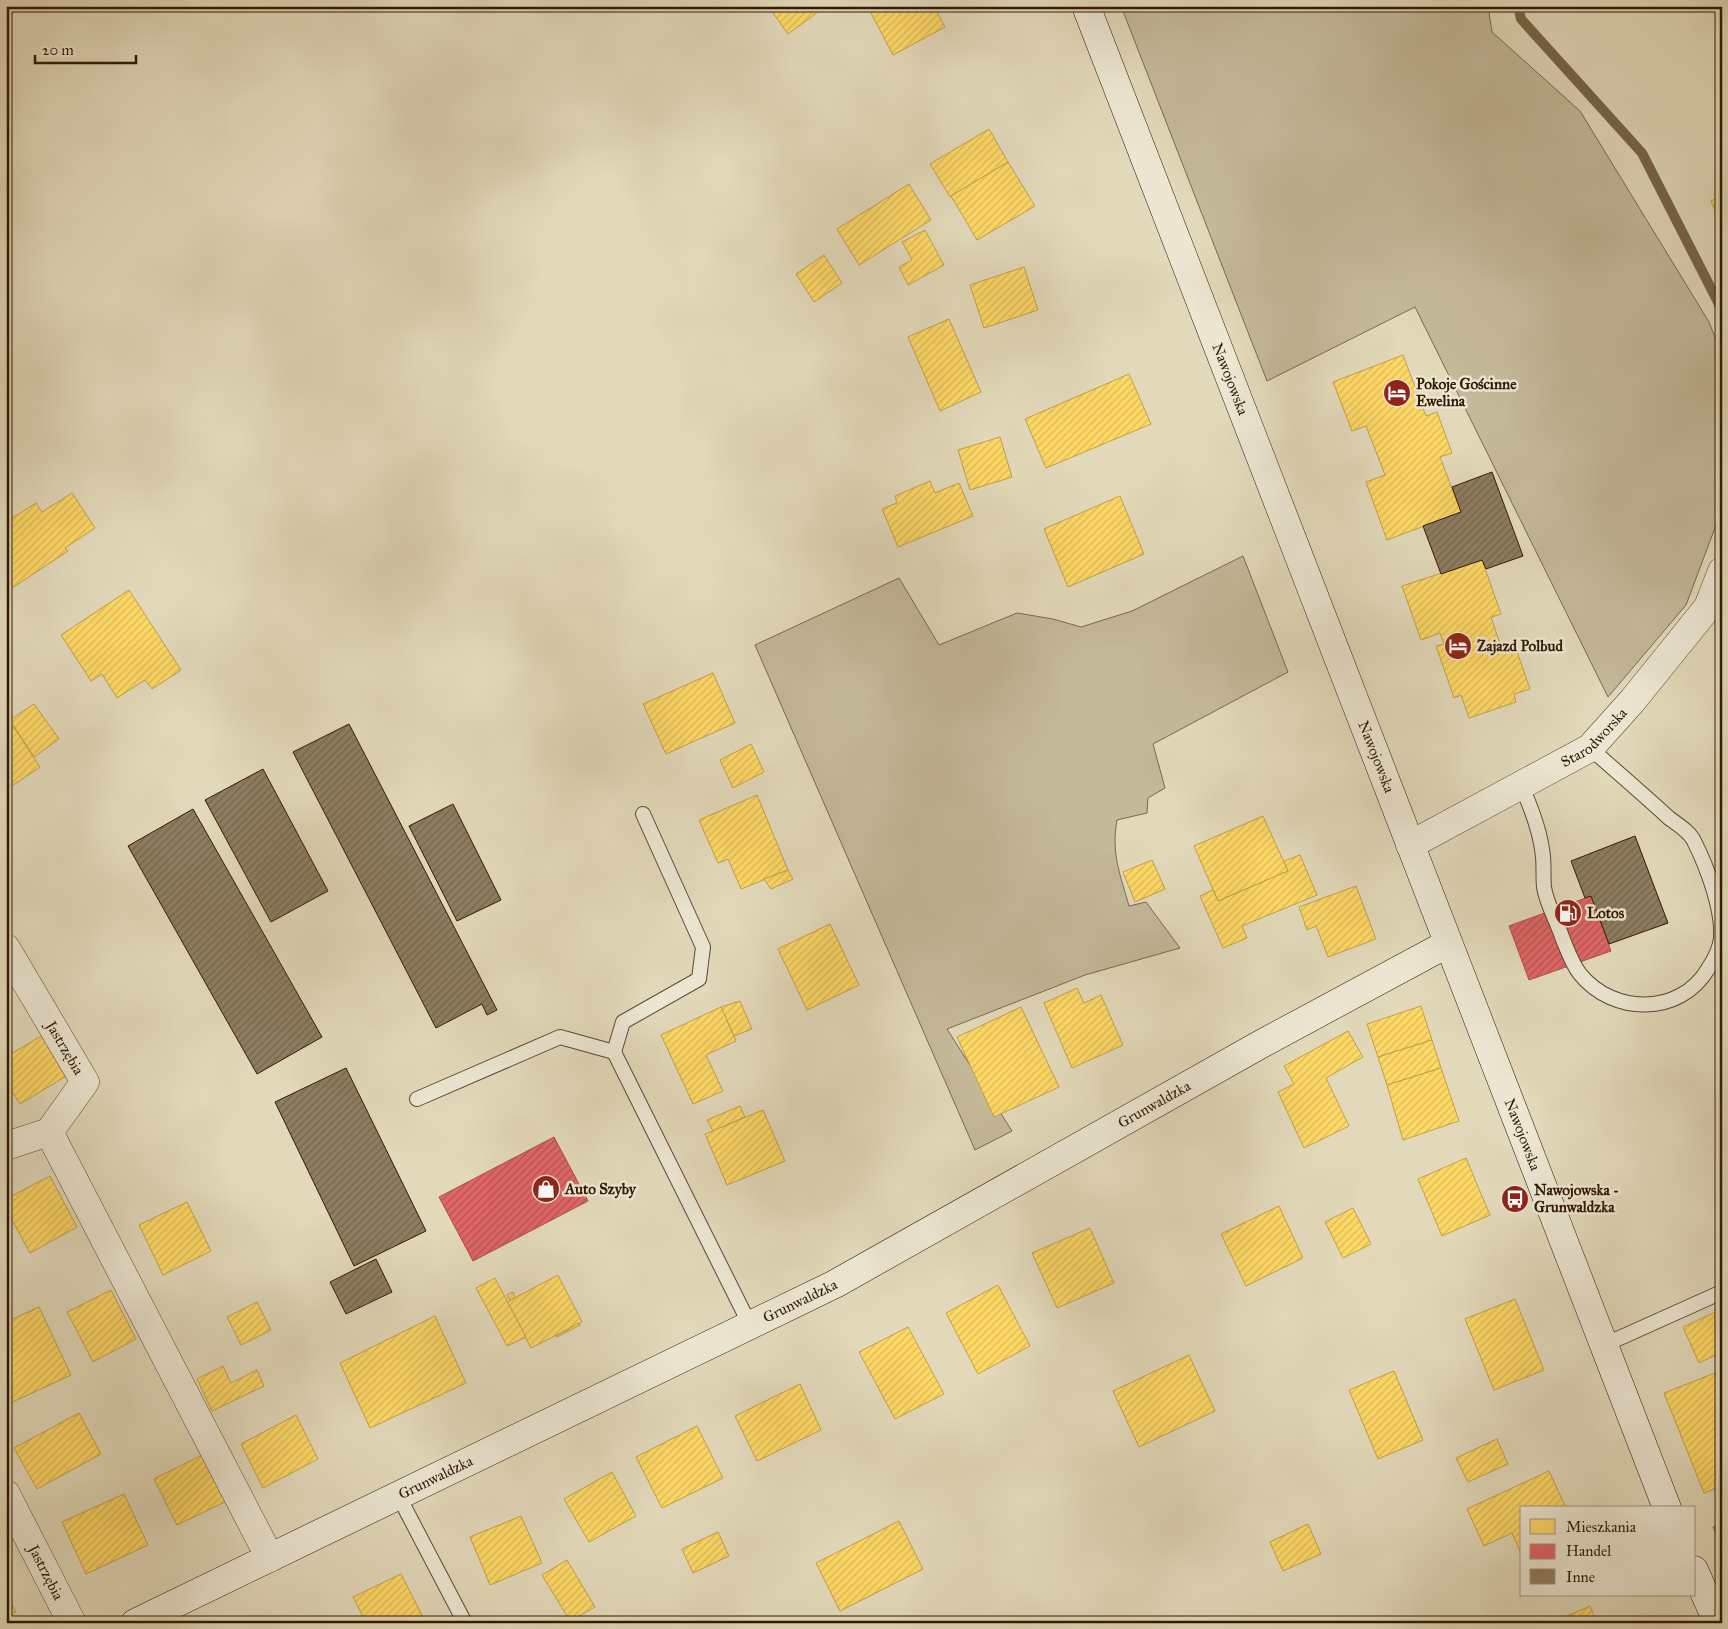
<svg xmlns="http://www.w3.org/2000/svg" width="1728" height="1629" viewBox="0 0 1728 1629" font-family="'IM FELL Great Primer',serif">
<defs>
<pattern id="homes-hatch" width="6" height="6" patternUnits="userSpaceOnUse" patternTransform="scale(1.25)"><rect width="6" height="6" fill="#ffd966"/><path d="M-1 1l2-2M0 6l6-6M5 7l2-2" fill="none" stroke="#dbba57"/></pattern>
<pattern id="shops-hatch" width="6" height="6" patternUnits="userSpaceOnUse" patternTransform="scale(1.25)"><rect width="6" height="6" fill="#e06666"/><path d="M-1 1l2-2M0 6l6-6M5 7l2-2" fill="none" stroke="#b65352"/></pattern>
<pattern id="building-hatch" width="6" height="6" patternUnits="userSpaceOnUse" patternTransform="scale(1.25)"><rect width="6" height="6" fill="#8d7d61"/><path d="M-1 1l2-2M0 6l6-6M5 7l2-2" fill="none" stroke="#74664e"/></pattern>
</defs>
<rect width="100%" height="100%" fill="#e2d9ba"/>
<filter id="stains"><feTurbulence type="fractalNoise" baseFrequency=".004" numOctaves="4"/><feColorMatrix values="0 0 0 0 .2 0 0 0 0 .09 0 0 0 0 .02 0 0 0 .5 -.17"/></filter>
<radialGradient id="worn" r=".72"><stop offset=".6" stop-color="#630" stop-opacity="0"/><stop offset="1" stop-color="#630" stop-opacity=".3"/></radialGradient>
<!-- green -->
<g fill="#c4b99a" stroke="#7a6a4d">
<path d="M1121,6H1488L1492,32L1580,111L1709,322L1722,355V509L1686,605L1608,697L1415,307L1267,381Z"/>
<path d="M1243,556L1288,672L1153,744L1165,788L1148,798L1147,813L1117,820C1111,853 1120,874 1129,906L1146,902L1180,948L1085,975L947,1029L1012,1131L975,1150L755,645L899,578L939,645L1017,613L1053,619L1081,627L1132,611Z"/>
<path d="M1722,1523V1546L1713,1527Z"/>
</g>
<!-- homes -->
<g fill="url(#homes-hatch)" stroke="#c1a047">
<path d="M768,6H826L788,34Z"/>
<path d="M883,6H934L945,27L893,55L871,13Z"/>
<path d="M989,129L1008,162L950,197L930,164Z"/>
<path d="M1008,162L1035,206L977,240L951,196Z"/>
<path d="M909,184L931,220L859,265L837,229Z"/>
<path d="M1722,196V225L1711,201Z"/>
<path d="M925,230L944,265L908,285L899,267L912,260L902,242Z"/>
<path d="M824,255L842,283L814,302L796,274Z"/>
<path d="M1024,267L1038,310L984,328L970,285Z"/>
<path d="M949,319L981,392L940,411L908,337Z"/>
<path d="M1403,355L1426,416L1437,412L1452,453L1440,457L1461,512L1387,540L1366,482L1385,475L1366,426L1352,431L1333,382Z"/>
<path d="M1129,374L1151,424L1046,468L1025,419Z"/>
<path d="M1000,437L1012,477L970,490L958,450Z"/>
<path d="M930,481L935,493L959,483L973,516L898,547L882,509L897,503L895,496Z"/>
<path d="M72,493L95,528L65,548L68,551L6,592V522L36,503L42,512Z"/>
<path d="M1120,496L1144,554L1068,587L1044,529Z"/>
<path d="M1482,560L1501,614L1491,617L1502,650L1515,646L1530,689L1514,694L1516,702L1469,718L1461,695L1454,698L1436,646L1444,644L1440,633L1421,640L1402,586Z"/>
<path d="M129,590L181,670L152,689L145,680L117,698L102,674L91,681L61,635Z"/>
<path d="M713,673L735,723L666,754L643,704Z"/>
<path d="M34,704L59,739L34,757L10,720Z"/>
<path d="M6,715L40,767L6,790Z"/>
<path d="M751,744L764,772L733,788L720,760Z"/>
<path d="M757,795L788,870L741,889L728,859L718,863L699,820Z"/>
<path d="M1263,816L1288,871L1218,901L1194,846Z"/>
<path d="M1300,855L1317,895L1242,926L1247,938L1223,948L1200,896L1213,890L1218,901L1288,871L1284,861Z"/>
<path d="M1152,860L1165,889L1135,902L1123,872Z"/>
<path d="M788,870L793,879L771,889L764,879Z"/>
<path d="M1356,886L1376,939L1328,957L1316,926L1307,930L1299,907Z"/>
<path d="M830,924L859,985L807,1010L778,949Z"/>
<path d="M1077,988L1084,1003L1101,995L1123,1045L1072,1068L1044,1003Z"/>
<path d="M740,1001L752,1029L734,1036L721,1007Z"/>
<path d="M1421,1006L1432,1040L1378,1057L1367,1024Z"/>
<path d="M721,1007L736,1041L706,1055L723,1091L693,1104L661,1035Z"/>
<path d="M1021,1007L1059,1087L994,1117L957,1037Z"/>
<path d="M1348,1031L1363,1057L1326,1078L1349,1126L1304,1148L1278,1092L1294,1084L1284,1066Z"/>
<path d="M43,1035L68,1075L20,1104L6,1082V1057Z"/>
<path d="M1432,1040L1441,1068L1387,1085L1378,1057Z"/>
<path d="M1441,1068L1459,1121L1403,1140L1387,1085Z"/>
<path d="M740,1106L745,1117L713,1131L707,1120Z"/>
<path d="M763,1110L785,1161L727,1185L705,1134Z"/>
<path d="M1466,1158L1490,1215L1442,1236L1418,1179Z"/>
<path d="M50,1176L77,1227L30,1253L6,1209V1199Z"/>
<path d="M187,1202L211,1251L163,1275L139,1225Z"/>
<path d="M1279,1206L1303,1258L1246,1286L1221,1234Z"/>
<path d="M1353,1208L1371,1244L1343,1258L1325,1222Z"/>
<path d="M1090,1228L1114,1283L1057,1308L1032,1253Z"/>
<path d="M558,1275L582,1322L531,1348L507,1302Z"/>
<path d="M495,1278L526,1337L507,1346L476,1288Z"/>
<path d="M998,1285L1030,1346L978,1374L946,1313Z"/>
<path d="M111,1290L136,1339L93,1362L67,1312Z"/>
<path d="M513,1292L515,1297L510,1300L507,1295Z"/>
<path d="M1515,1299L1544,1370L1494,1390L1465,1319Z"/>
<path d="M257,1302L271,1330L241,1345L227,1317Z"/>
<path d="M39,1307L71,1375L6,1405V1322Z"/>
<path d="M1722,1309V1352L1699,1363L1683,1327Z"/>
<path d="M435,1316L466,1383L370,1428L340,1363Z"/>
<path d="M579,1323L580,1325L557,1337L556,1336Z"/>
<path d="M908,1327L944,1394L895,1419L859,1352Z"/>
<path d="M1189,1355L1215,1411L1139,1447L1113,1391Z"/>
<path d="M223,1366L231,1383L257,1370L264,1386L212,1411L197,1379Z"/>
<path d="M1394,1371L1423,1440L1378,1459L1349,1390Z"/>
<path d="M1715,1373L1722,1390V1486L1704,1493L1664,1393Z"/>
<path d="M800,1384L821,1430L757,1461L735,1416Z"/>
<path d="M79,1413L101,1454L37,1489L14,1448Z"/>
<path d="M296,1415L318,1459L263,1488L241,1444Z"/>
<path d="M697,1426L723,1478L662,1508L636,1457Z"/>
<path d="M1497,1439L1508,1464L1468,1482L1456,1458Z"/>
<path d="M204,1454L227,1501L177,1525L154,1479Z"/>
<path d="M1549,1471L1566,1508H1522V1556L1512,1533L1484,1546L1467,1509Z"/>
<path d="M612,1472L636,1516L589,1542L564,1499Z"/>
<path d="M124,1494L148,1545L86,1574L62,1522Z"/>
<path d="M521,1516L542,1563L490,1585L470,1537Z"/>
<path d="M899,1521L923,1569L840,1611L816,1563Z"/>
<path d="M1308,1524L1321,1554L1283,1571L1270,1542Z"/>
<path d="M718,1532L729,1556L693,1573L682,1549Z"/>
<path d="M567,1560L595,1607L570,1621L542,1575Z"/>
<path d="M401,1574L426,1623H366L353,1597Z"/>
<path d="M6,1593L16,1612L6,1617Z"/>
<path d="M1590,1606L1597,1623H1551Z"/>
</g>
<!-- shops -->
<g fill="url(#shops-hatch)" stroke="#ac4f47">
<path d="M1591,896L1611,951L1529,980L1509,926Z"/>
<path d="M554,1137L588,1201L473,1261L439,1197Z"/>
</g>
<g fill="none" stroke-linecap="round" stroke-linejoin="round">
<!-- stream -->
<path stroke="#77664a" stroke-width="10" d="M1518,6L1521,19L1642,153L1722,310"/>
</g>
<!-- building -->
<g fill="url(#building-hatch)" stroke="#311a00">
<path d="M1722,90V108L1716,92Z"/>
<path d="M1492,472L1523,556L1486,569L1482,560L1441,574L1423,526L1461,512L1452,487Z"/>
<path d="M349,724L497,1010L487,1015L482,1004L436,1028L293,752Z"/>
<path d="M263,769L328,891L271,922L205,800Z"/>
<path d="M453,804L501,900L457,921L409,826Z"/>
<path d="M193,809L322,1037L257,1074L128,846Z"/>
<path d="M1722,827V842L1717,829Z"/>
<path d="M1635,836L1668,923L1609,944L1591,896L1585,898L1571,861Z"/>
<path d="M346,1068L426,1231L354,1266L275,1102Z"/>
<path d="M376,1259L392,1292L346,1314L330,1282Z"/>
</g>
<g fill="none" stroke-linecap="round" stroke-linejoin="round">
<!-- lane casing -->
<g stroke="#5d4a2e" stroke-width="16">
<g id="lane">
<path d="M1521,785C1531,807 1541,833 1543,857C1544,867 1543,877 1544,887C1546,903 1557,921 1562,937C1567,949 1572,964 1580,974C1613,1015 1680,1016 1708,969C1714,960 1720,949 1721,938C1723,909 1707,867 1694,841C1690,832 1677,824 1669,818C1643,794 1616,771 1590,748"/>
<path d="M614,1052L623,1022L699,979L703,947L643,814"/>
<path d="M417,1099L560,1037L614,1052L750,1325"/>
<path d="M1604,1345L1722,1292"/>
<path d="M398,1495L465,1623"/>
</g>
</g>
<!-- street casing -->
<g stroke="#5d4a2e" stroke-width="29">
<g id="street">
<path id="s1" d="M1410,845L1590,748L1633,700L1708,607L1722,571"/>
<path id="s2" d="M6,948L85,1082L49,1132L6,1146"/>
<path d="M49,1132L270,1558"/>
<path id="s3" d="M6,1494L72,1623"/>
</g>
</g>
<!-- secondary casing -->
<g stroke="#311a00" stroke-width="29">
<g id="secondary">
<path id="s4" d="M1086,6L1667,1508"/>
<path d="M1694,1570L1718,1623"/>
<path id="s5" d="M135,1623L835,1284L1263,1043L1447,944"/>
</g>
</g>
<!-- lane -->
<use href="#lane" stroke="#ece6d2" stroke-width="14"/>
<!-- street -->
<use href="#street" stroke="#ece6d2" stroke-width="28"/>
<!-- secondary -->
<use href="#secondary" stroke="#ece6d2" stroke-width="28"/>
</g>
<!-- icons -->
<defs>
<g id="hotel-disc" transform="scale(1.4375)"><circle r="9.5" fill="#8f2418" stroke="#ece6d2"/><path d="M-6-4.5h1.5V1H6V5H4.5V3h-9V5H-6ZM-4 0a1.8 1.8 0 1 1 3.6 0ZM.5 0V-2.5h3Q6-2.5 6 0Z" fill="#fff"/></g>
<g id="fuel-disc" transform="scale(1.4375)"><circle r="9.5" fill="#8f2418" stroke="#ece6d2"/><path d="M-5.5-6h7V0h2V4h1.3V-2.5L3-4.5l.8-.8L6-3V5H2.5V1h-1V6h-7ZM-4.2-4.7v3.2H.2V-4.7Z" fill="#fff"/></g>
<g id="shop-disc" transform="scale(1.4375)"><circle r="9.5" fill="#8f2418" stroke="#ece6d2"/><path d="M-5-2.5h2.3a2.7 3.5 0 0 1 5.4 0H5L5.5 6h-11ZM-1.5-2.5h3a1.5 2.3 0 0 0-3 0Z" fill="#fff"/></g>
<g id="bus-disc" transform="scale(1.4375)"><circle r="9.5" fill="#8f2418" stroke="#ece6d2"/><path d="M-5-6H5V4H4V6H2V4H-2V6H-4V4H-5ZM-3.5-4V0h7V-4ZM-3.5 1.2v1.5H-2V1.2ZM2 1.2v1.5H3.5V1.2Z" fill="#fff"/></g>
</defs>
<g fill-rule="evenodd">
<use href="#hotel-disc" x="1397" y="393"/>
<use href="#hotel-disc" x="1458" y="646"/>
<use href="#fuel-disc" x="1568" y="913"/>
<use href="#shop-disc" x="546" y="1189"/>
<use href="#bus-disc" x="1515" y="1199"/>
</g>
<g text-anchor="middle" stroke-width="5" stroke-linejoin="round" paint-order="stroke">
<!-- street labels -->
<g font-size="15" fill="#311a00" stroke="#ece6d2">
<text dy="5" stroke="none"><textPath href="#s4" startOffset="400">Nawojowska</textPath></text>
<text dy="5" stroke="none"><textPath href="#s1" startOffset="214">Starodworska</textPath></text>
<text dy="5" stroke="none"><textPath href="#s4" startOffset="805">Nawojowska</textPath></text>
<text dy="5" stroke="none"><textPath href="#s2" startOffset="116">Jastrzębia</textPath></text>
<text dy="5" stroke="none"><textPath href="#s5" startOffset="1144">Grunwaldzka</textPath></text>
<text dy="5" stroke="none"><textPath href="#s4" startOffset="1210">Nawojowska</textPath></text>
<text dy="5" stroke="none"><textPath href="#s5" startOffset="739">Grunwaldzka</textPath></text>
<text dy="5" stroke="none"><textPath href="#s5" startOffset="334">Grunwaldzka</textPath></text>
<text dy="5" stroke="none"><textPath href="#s3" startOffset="88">Jastrzębia</textPath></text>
</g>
<!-- poi labels -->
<g font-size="15" font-weight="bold" fill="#311a00" stroke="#ece6d2" text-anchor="start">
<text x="1416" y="389">Pokoje Gościnne<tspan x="1416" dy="17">Ewelina</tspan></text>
<text x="1477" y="651">Zajazd Polbud</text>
<text x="1587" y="918">Lotos</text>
<text x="565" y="1194">Auto Szyby</text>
<text x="1534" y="1195">Nawojowska -<tspan x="1534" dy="17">Grunwaldzka</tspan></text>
</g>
</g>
<!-- margin -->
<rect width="1728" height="1629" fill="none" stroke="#e2d9ba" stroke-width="25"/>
<rect x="8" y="8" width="1713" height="1614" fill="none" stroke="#311a00" stroke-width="2.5"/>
<rect x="12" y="12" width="1703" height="1604" fill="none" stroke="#311a00"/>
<!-- legend -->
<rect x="1520" y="1506" width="175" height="90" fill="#ece6d2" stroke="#a1947e"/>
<rect x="1530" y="1519" width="25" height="15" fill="#ffd966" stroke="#a1947e"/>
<text x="1566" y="1532" font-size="15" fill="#311a00">Mieszkania</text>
<rect x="1530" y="1544" width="25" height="15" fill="#e06666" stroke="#a1947e"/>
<text x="1566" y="1556" font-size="15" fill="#311a00">Handel</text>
<rect x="1530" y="1569" width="25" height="15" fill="#8d7d61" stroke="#a1947e"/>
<text x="1566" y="1582" font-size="15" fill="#311a00">Inne</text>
<!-- scale -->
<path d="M35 55v8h101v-8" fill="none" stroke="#311a00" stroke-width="2.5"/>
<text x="42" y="55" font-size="15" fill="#311a00" stroke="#ece6d2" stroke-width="4" paint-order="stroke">20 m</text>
<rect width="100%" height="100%" filter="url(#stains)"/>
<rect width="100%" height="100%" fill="url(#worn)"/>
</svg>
